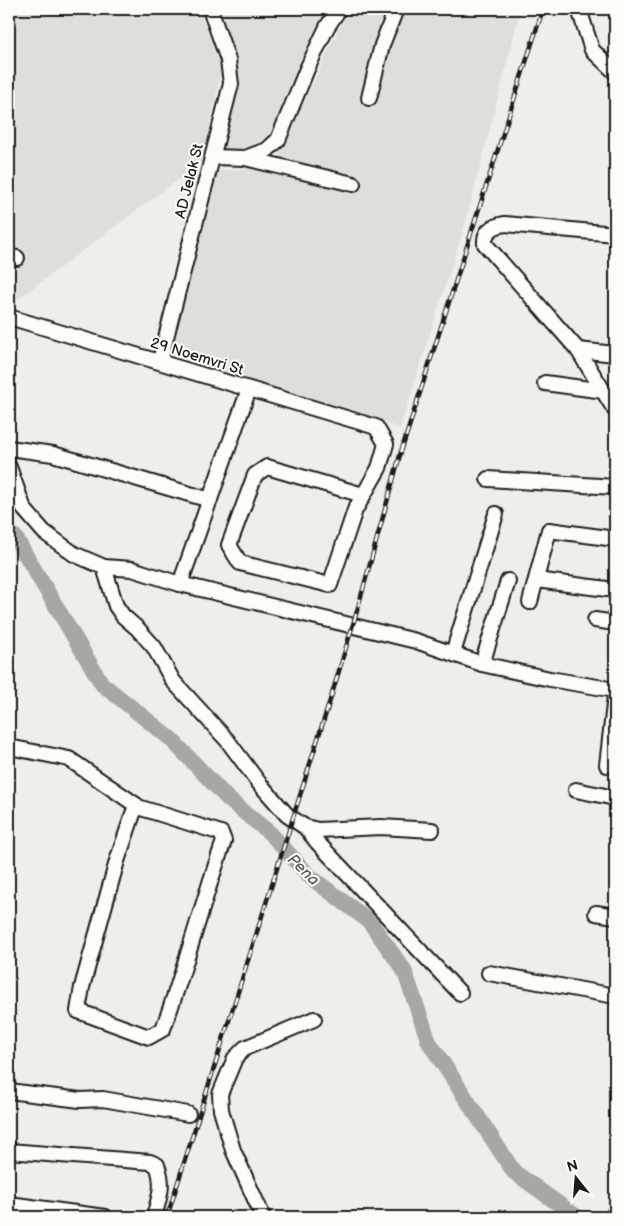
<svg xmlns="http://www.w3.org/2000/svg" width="624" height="1226" viewBox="0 0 624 1226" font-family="'Balsamiq Sans',sans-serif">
<rect width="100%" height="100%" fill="#f0eeea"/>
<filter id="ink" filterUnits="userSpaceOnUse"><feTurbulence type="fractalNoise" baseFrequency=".02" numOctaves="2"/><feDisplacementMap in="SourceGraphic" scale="10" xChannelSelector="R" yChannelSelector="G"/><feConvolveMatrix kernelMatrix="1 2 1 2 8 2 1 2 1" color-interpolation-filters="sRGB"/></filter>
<g filter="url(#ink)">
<!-- built -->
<g fill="#e0deda">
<path d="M9,9H200L221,70L203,161L10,305Z"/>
<path d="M218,9H336L276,140L254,153L217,150L231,55Z"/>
<path d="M356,9H521L464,228L400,428L171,354L216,171L247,168L276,161L344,18Z"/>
<path d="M9,1207L96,1217H9Z"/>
</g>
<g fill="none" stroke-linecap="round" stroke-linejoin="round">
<!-- river -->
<path stroke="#a8a7a3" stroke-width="16" d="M9,534L15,537L102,684L171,739L228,799L271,834L309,876L369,921L404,970L429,1042L514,1172L577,1217"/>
<!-- minor casing -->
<g stroke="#1c1c1c" stroke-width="18">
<g id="minor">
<path d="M579,9L592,50L615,72"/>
<path d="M369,98L382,45L396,9"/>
<path d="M213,157L245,158L267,150L278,140L307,69L327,27L339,9"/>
<path d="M245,158L353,184"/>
<path d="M615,234L505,224C493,226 484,231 485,244L578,350L615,410"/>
<path d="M9,257L17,258"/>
<path d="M9,317L376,427L386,444L379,468L355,510L330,585L240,563L229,545L255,475L267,467L363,495"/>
<path d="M578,350L615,354"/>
<path d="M160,361L231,84L228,60L210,9"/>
<path d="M545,383L604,391"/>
<path d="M9,448L53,454L210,500"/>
<path d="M9,467L24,509L44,532L74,554L104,567L132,569L180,584L416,641L482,664L550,679L615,690"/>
<path d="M488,479L615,487"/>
<path d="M104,567L116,606L123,616L138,629L154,647L173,681L227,740L259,783L287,815L305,827L318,830L381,827L432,830"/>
<path d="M536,580L615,590"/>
<path d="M180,584L249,389"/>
<path d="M530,602L549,530L615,539"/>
<path d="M595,620L615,623"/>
<path d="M453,653L496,514"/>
<path d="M482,664L508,581"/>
<path d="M9,747L69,759L136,805L138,807L221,833L224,841C202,903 186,967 163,1029L149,1037L78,1011L82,987L117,861L136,805"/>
<path d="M607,765L615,696"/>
<path d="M576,790L615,798"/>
<path d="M305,827L317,842L460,993"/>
<path d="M596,913L615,916"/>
<path d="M489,973L615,996"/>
<path d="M9,1091L80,1100L103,1099L188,1114"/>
<path d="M9,1151L150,1162L157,1165C165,1186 159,1197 154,1217"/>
<path d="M9,1204L105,1217"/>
<path d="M263,1217L233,1150L221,1110L220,1094L235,1058L245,1048L314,1019"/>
<path d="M613,1217L615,1212"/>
</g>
</g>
<!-- minor -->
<use href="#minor" stroke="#fdfcf7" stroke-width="14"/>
<!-- rail casing -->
<g stroke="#1c1c1c" stroke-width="4.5">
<path id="rail" d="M167,1217L332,694L357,611L400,455L543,9"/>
</g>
<!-- rail -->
<use href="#rail" stroke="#fdfcf7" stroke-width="2.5" stroke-dasharray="8" stroke-linecap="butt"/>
</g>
</g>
<g text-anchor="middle" stroke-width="4" stroke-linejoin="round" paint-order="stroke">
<!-- street labels -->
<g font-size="15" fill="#1c1c1c" stroke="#fdfcf7">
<text transform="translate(189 181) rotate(-76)" y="5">AD Jelak St</text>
<text transform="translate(197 356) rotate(17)" y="5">29 Noemvri St</text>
</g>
<!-- water labels -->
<g font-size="16" font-style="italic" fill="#5b5b59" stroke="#fdfcf7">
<text transform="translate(304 869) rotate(44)" y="6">Pena</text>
</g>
</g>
<!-- margin -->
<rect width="624" height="1226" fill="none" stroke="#fdfcf7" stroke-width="30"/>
<rect x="15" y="15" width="594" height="1196" fill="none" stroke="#1c1c1c" stroke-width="2" filter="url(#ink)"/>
<!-- north arrow -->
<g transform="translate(576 1178) rotate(343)" stroke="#fdfcf7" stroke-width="4" paint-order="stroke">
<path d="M0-4L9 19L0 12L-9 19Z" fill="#1c1c1c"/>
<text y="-8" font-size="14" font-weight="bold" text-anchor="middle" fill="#1c1c1c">N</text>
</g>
</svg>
